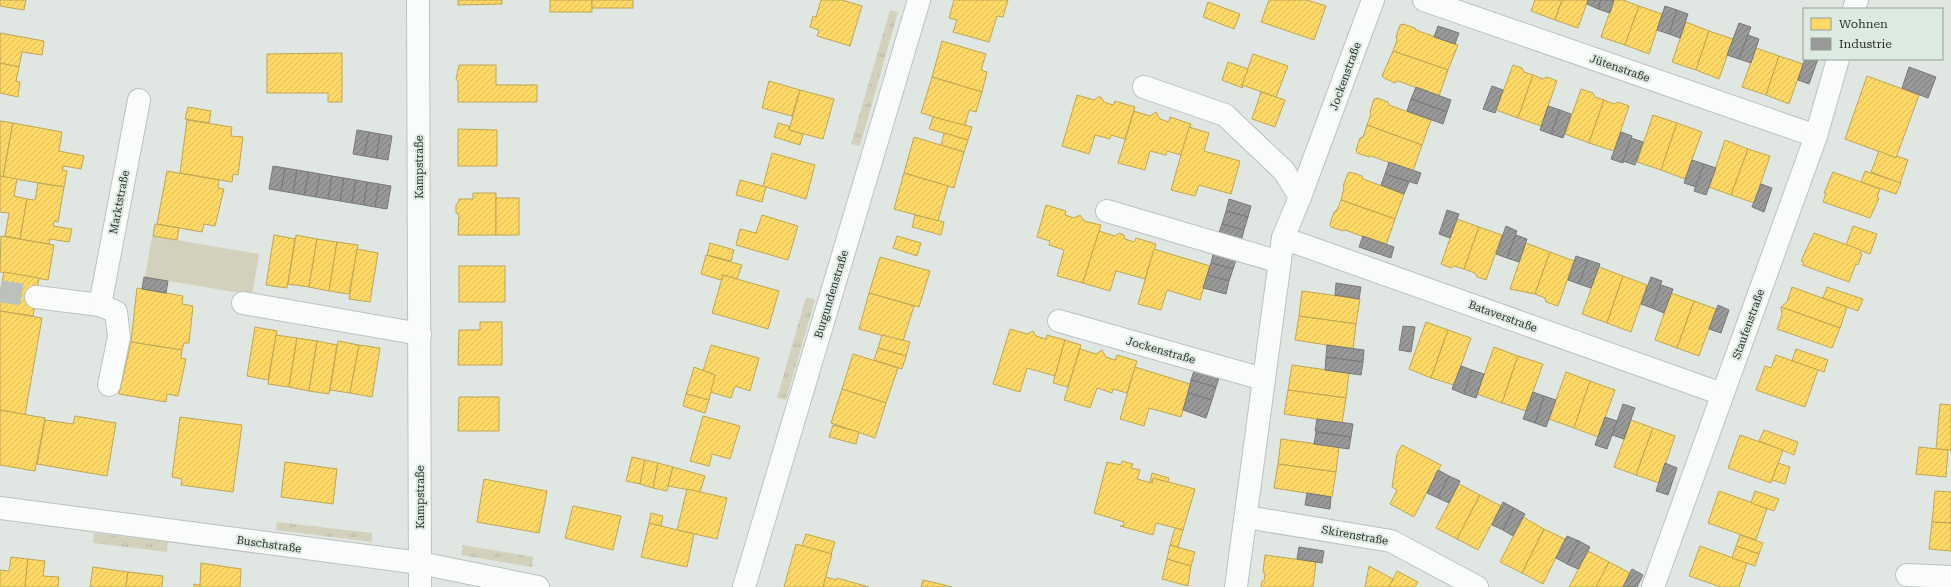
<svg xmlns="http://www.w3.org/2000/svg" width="1951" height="587" viewBox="0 0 1951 587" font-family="'Roboto Serif',serif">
<defs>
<pattern id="grass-tufts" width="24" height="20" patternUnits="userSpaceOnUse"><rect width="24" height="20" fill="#d3d1bb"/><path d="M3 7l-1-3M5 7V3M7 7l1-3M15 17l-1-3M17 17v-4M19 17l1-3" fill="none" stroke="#b5b4a1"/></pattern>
<pattern id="homes-hatch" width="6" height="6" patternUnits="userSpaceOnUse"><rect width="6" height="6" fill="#ffd966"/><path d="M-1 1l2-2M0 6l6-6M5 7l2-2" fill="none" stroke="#dbbb59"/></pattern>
<pattern id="industry-hatch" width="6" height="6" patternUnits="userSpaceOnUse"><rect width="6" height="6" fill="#999"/><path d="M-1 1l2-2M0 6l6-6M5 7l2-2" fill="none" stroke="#7d7d7d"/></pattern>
</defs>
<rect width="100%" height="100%" fill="#e0e6e2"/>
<!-- grass -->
<g fill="url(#grass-tufts)">
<path d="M890,10L898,12L860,146L851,144Z"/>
<path d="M806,297L815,300L786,400L777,398Z"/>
<path d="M277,522L372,533V542L276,530Z"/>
<path d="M94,533L168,542L167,552L93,543Z"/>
<path d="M463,545L533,557L532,567L461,555Z"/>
</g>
<!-- park -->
<path fill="#d3d1bb" d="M152,236L259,254L252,295L145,277Z"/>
<!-- homes -->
<g fill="url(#homes-hatch)" stroke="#bfa654">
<path d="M0,0H26L24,10L0,6Z"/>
<path d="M458,0H502V4L458,5Z"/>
<rect x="550" y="0" width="42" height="12"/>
<rect x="592" y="0" width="41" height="8"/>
<path d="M821,0H842L862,6L850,46L817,36L819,30L810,27L813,16L816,17Z"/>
<path d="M954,0H1008L1003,17L997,16L989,42L953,32L957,20L949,18Z"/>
<path d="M1269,0H1307L1326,6L1314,40L1261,22Z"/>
<path d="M1535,0H1562L1555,20L1531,11Z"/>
<path d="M1562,0H1588L1578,28L1555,20Z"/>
<path d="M1614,0H1623L1639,6L1625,45L1601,37Z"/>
<path d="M1208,2L1240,14L1234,29L1203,17Z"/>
<path d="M1639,6L1662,14L1649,54L1625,45Z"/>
<path d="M1686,22L1709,31L1696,70L1672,62Z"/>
<path d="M1403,24L1415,28L1416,30L1458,45L1448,70L1393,51L1397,40L1396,37L1400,25Z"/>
<path d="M1709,31L1733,39L1719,79L1696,70Z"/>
<path d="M0,33L44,41L42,55L22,52L19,67L0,63Z"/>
<path d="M942,41L986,54L981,70L987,72L982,92L932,77Z"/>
<path d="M1756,48L1779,56L1766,95L1742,87Z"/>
<path d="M1393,51L1448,70L1439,96L1398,81L1395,83L1384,78L1382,76Z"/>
<path d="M342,53V102H328V93H267V54Z"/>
<path d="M1253,54L1288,66L1276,97L1242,85Z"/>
<path d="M1779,56L1803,64L1789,104L1766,95Z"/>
<path d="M1228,62L1248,69L1242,85L1243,88L1222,80Z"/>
<path d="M0,63L19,67L16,81L20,82L18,97L0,93Z"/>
<path d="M459,65H496V85H537V102H458V82L456,79Z"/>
<path d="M1513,65L1522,68L1524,72L1533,75L1518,118L1496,110Z"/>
<path d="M1533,75L1543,79L1547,77L1557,81L1541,126L1518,118Z"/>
<path d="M1867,76L1919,95L1896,158L1845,139Z"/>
<path d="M932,77L982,92L976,112L969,110L965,126L921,113Z"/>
<path d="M769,81L800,90L792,116L762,108Z"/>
<path d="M1581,89L1593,93L1595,97L1604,100L1589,143L1565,134Z"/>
<path d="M800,90L834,99L823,139L789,130Z"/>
<path d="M1261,92L1285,100L1275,127L1252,119Z"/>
<path d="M1077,95L1094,100L1098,97H1101L1104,102L1113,105L1115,101L1135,107L1125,139L1111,135L1110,139L1095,135L1089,154L1062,146Z"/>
<path d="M1377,98L1388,102L1389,105L1431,120L1422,145L1367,125L1371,114L1370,112L1374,99Z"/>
<path d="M1604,100L1614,104L1618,102L1629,106L1614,151L1589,143Z"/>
<path d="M188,107L211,111L209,123L185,119Z"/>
<path d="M1134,111L1150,116L1156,112L1160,119L1169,122L1170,117L1191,124L1181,155L1167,151L1166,155L1150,151L1145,170L1118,163Z"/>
<path d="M1653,115L1677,123L1661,170L1637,162Z"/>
<path d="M933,117L972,127L968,140L929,129Z"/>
<path d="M187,120L232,127L231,136L243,137L238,175L233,174L232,182L180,173Z"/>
<path d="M0,121L13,123L3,177L0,176Z"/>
<path d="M13,123L62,132L59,151L84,156L81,169L64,166L62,170L67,171L64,187L3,177Z"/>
<path d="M778,123L789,126V130L803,134L800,145L774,137Z"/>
<path d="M1677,123L1702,132L1685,179L1661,170Z"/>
<path d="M1367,125L1422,145L1413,171L1371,156L1369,157L1357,153L1356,150L1360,138L1363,137Z"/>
<path d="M1189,127L1209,133L1204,151L1240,161L1231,194L1199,185L1195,196L1171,190Z"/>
<path d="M458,129L497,130V166H458Z"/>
<path d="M944,133L968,140L964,152L941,145Z"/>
<path d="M914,137L964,152L954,188L904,173Z"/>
<path d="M1725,140L1748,149L1731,195L1709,187Z"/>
<path d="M1748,149L1770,156L1754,203L1731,195Z"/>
<path d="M1879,151L1896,158L1897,156L1908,160L1900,183L1871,172Z"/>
<path d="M772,153L815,165L806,199L763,186Z"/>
<path d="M167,171L219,180L218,188L224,189L215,226L204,224L202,232L157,224Z"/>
<path d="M1865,171L1901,183L1896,194L1861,182Z"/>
<path d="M1350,172L1362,176L1363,179L1404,194L1395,219L1341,200L1344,188L1343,186L1348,173Z"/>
<path d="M1833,172L1880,189L1877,197L1879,198L1870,218L1823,202L1826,193H1824Z"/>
<path d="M904,173L948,186L938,221L894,209Z"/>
<path d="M0,176L17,179L14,196L27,199L20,239L5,236L9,213L0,212Z"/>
<path d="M740,180L766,187L762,202L736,195Z"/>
<path d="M38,183L64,187L58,222L54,221L53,226L72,229L69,242L50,239L49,244L20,239L27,199L35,200Z"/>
<path d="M473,193H496V235H458L459,215L456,213V205L458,203L459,199H473Z"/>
<rect x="496" y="198" width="23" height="37"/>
<path d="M1341,200L1395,219L1386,245L1345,230L1343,231L1331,227L1330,224L1334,212L1337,210Z"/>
<path d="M1046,205L1066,211L1065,215L1074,218L1080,215L1084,221L1101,225L1083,283L1057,276L1064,250L1049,245L1050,241L1037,237Z"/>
<path d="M762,215L798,226L788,260L736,245L740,229L756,233Z"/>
<path d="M915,215L944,222L941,235L912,227Z"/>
<path d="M1457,219L1479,227L1464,269L1454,266L1451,268L1441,264Z"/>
<path d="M155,224L179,228L177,240L153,236Z"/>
<path d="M1853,226L1877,234L1870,254L1846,245Z"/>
<path d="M1479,227L1502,235L1486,280L1477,277L1475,273L1464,269Z"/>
<path d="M1099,231L1115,236L1120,233L1124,235L1125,239L1134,242L1136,238L1156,244L1145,279L1116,271L1110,291L1083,283Z"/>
<path d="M1814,233L1861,250L1860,253L1862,254L1858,265L1856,264L1849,282L1802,265L1804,262L1801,261Z"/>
<path d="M274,235L295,239L287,288L266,285Z"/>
<path d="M296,235L317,239L309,287L288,284Z"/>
<path d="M1,236L54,245L48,280L0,272Z"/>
<path d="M897,236L921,243L917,256L893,248Z"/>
<path d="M317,239L337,242L329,291L309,287Z"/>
<path d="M337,242L358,245L349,294L329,291Z"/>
<path d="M710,243L734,250L731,261L707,255Z"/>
<path d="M1526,243L1550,252L1535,294L1510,289Z"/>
<path d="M357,249L378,253L370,302L349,299Z"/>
<path d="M1154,249L1210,266L1200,300L1167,290L1161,310L1138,304Z"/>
<path d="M1550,252L1574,261L1558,306L1546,302L1545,298L1535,294Z"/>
<path d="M706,255L742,265L737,279L723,275L721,280L701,274Z"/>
<path d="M880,257L930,271L919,307L869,293Z"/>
<rect x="459" y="266" width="46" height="36"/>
<path d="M1599,267L1623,276L1607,323L1582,314Z"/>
<path d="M4,272L39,278L33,316L0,311V293Z"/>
<path d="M723,275L779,291L768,329L712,313Z"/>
<path d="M1623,276L1647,285L1631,332L1607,323Z"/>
<path d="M1792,287L1847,307L1840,328L1781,307L1787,302Z"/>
<path d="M1827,287L1863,299L1858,311L1823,298Z"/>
<path d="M137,288L183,296L182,304L193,306L189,343H184L182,350L131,342Z"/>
<path d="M1302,291L1360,299L1356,324L1299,316Z"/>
<path d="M869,293L914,306L903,341L859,329Z"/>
<path d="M1671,293L1694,301L1677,348L1655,340Z"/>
<path d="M1694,301L1716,309L1699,356L1677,348Z"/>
<path d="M1781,307L1840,328L1832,348L1777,329L1782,315Z"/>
<path d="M0,311L42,318L25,415L0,410Z"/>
<path d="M1299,316L1356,324L1353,349L1295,340Z"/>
<path d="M480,322H502V365H458L459,330H480Z"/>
<path d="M1426,322L1448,330L1431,378L1409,369Z"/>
<path d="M255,327L277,331L268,380L247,376Z"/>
<path d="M1010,329L1027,334L1033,331L1036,336L1046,339L1047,335L1065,340L1055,376L1027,368L1020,392L993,384Z"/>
<path d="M1448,330L1471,338L1454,385L1431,378Z"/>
<path d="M276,335L297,338L289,387L268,384Z"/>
<path d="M882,335L910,342L906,356L878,348Z"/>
<path d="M297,338L317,341L309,391L289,387Z"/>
<path d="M1065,340L1081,345L1068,387L1053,383Z"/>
<path d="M317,341L337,345L329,394L309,391Z"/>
<path d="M338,341L359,345L350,393L330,390Z"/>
<path d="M131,342L182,350L181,358L186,359L178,396L167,394L166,402L119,394Z"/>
<path d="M359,345L380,348L372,397L350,393Z"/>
<path d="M711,345L759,358L750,391L735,386L731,398L710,392L715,375L703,371Z"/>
<path d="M1494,347L1518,356L1502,403L1477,394Z"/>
<path d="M878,348L906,356L902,369L874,360Z"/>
<path d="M1080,349L1096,354L1102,350L1106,357L1115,360L1117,355L1137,361L1127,393L1113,389L1112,393L1097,388L1090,408L1064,400Z"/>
<path d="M1796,349L1828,360L1824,372L1792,361Z"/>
<path d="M853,354L898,368L886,403L842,389Z"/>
<path d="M1776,355L1818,370L1805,407L1756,390L1765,366L1771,368Z"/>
<path d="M1518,356L1543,364L1526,411L1502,403Z"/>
<path d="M1292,365L1349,373L1346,398L1288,390Z"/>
<path d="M694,367L715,375L709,400L686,394Z"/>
<path d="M1135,367L1190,384L1181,417L1149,408L1144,426L1120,419Z"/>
<path d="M1566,372L1590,381L1574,428L1549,419Z"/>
<path d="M1590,381L1615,390L1598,437L1574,428Z"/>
<path d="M842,389L886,403L875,438L831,423Z"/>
<path d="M1288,390L1346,398L1342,423L1284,414Z"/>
<path d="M686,394L709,400L705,413L683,406Z"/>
<path d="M459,397H499V431H458Z"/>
<path d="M1940,404L1951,405V450L1936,449Z"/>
<path d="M0,410L45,418L35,471L0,465Z"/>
<path d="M75,416L116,423L107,476L37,464L45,420L73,424Z"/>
<path d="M703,416L740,426L730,459L712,454L709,466L690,461Z"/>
<path d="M180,417L242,425L233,492L181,485L182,479L172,477Z"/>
<path d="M1631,420L1653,428L1636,475L1614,467Z"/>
<path d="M833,425L859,432L856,444L829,437Z"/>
<path d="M1653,428L1675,436L1659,483L1636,475Z"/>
<path d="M1764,430L1798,442L1794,455L1759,441Z"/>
<path d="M1740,435L1783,450L1771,483L1728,468Z"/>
<path d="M1281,439L1339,447L1336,472L1278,464Z"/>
<path d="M1402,445L1441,465L1414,517L1390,504L1397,490L1392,487L1397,454Z"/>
<path d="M1919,447L1948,450L1946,477L1916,474Z"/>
<path d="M632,457L645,460L640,484L626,481Z"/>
<path d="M645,460L658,463L653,488L640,484Z"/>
<path d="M1122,461L1133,464L1131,468L1140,470L1137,479L1152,483L1153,478L1195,489L1183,530L1156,523L1153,535L1120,526H1123L1124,522L1094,513L1107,462L1121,465Z"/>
<path d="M285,462L337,469L333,504L281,497Z"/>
<path d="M658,463L673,467L667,491L653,488Z"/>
<path d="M1778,463L1790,467L1785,484L1772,480Z"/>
<path d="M1278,464L1336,472L1332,497L1274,488Z"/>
<path d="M673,467L705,476L700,492L668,486Z"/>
<path d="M1152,473L1169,478L1168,482L1153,478L1152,483L1150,482Z"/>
<path d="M484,479L547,491L539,533L477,522Z"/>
<path d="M1459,484L1480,495L1457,539L1436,528Z"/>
<path d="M687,489L727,498L717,539L677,530Z"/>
<path d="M1719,491L1767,508L1756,540L1708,523Z"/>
<path d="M1755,491L1779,499L1774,511L1751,503Z"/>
<path d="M1935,491L1951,492V523L1932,522Z"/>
<path d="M1480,495L1501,506L1478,550L1457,539Z"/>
<path d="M573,506L621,516L613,550L565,538Z"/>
<path d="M651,513L663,516L661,526L649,523Z"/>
<path d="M1523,517L1544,529L1522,573L1500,562Z"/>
<path d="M1932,522L1951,523V551L1929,549Z"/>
<path d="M649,523L694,534L687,567L641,557Z"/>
<path d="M1175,528L1183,530L1178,547L1170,545Z"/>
<path d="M1544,529L1565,539L1543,584L1522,573Z"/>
<path d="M806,534L835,542L831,554L802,546Z"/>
<path d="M1740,535L1763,543L1759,554L1736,546Z"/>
<path d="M796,544L832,554L823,587H784Z"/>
<path d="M1170,545L1195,552L1191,566L1167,559Z"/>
<path d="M1700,546L1747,563L1739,587H1721L1689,576Z"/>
<path d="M1736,546L1759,554L1755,566L1732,558Z"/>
<path d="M1588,551L1609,562L1596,587H1569Z"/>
<path d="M1265,555L1316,562L1313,587H1261L1262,581H1264L1265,573L1263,572Z"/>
<path d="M11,557L28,559L25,587H0V570L9,571Z"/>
<path d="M28,559L45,561L43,576L59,577L58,587H25Z"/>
<path d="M1167,559L1191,566L1188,586L1162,579Z"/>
<path d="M1609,562L1630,573L1623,587H1596Z"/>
<path d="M201,563L241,569L240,587H194V584L200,585Z"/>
<path d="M1369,566L1393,579L1389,587H1365Z"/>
<path d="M93,567L128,572L126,587H90Z"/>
<path d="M1397,571L1418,582L1415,587H1389Z"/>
<path d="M128,572L163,576L162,587H126Z"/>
<path d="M826,577L836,580L837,578L869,587H823Z"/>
<path d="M923,580L940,584L952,587H921Z"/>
</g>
<!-- industry -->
<g fill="url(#industry-hatch)" stroke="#787978">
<path d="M1588,0H1601L1598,9L1587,4Z"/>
<path d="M1601,0H1614L1610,13L1598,9Z"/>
<path d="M1665,6L1677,10L1669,34L1657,30Z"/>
<path d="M1677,10L1688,14L1680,38L1669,34Z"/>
<path d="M1739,23L1751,27L1739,59L1727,55Z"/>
<path d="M1438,26L1459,33L1455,44L1434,37Z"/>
<path d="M1748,35L1759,39L1751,63L1739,59Z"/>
<path d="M1805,59H1818L1809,84L1798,80Z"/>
<path d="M1909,67L1936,77L1928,98L1902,88Z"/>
<path d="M1492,86L1503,90L1495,113L1483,109Z"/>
<path d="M1416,87L1451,100L1447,112L1411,99Z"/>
<path d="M1411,99L1447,112L1443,124L1407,111Z"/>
<path d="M1548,106L1560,110L1551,134L1540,130Z"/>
<path d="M1560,110L1571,114L1563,138L1551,134Z"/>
<path d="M357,130L369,132L364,156L353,154Z"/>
<path d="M369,132L380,134L376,158L364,156Z"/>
<path d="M1621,132L1632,136L1623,163L1611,159Z"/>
<path d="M380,134L392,136L388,160L376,158Z"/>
<path d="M1631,138L1643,142L1635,165L1623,161Z"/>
<path d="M1692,160L1704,164L1696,187L1684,183Z"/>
<path d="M1389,162L1421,173L1417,184L1385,174Z"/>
<path d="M1704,164L1716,168L1706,195L1694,191Z"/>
<path d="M273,166L285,168L281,191L269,189Z"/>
<path d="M285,168L297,170L293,193L281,191Z"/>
<path d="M297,170L309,172L304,195L293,193Z"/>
<path d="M309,172L320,174L316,197L304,195Z"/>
<path d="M320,174L332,176L328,199L316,197Z"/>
<path d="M1385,174L1409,182L1404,194L1381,185Z"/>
<path d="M332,176L344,178L340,201L328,199Z"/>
<path d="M344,178L356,180L352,203L340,201Z"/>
<path d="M356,180L367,182L364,205L352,203Z"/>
<path d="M367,182L379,184L375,207L364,205Z"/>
<path d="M379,184L391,186L387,209L375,207Z"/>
<path d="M1761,184L1772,188L1764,212L1752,207Z"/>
<path d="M1229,199L1251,206L1248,217L1226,211Z"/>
<path d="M1447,210L1459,214L1450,238L1439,234Z"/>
<path d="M1226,211L1248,217L1244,230L1222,224Z"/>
<path d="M1222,224L1244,230L1241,242L1218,235Z"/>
<path d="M1506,226L1517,231L1507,258L1496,254Z"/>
<path d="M1516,235L1527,239L1519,262L1507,258Z"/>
<path d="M1363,236L1394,247L1391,258L1359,247Z"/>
<path d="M1214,251L1237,257L1233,269L1211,263Z"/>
<path d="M1576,256L1588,260L1579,284L1568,280Z"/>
<path d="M1588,260L1600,264L1591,288L1579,284Z"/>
<path d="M1211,263L1233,269L1229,281L1207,275Z"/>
<path d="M1207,275L1229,281L1226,294L1203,288Z"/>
<path d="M144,277L168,281L166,293L142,289Z"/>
<path d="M1651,277L1662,281L1652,308L1641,304Z"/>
<path d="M1336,283L1361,287L1359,299L1335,295Z"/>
<path d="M1661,285L1673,289L1664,313L1652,308Z"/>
<path d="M1718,305L1729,310L1721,333L1709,329Z"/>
<path d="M1403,326L1415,327L1411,352L1399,350Z"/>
<path d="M1327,345L1364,350L1363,362L1326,357Z"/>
<path d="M1326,357L1363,362L1361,375L1325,370Z"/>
<path d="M1461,366L1472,370L1464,394L1452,389Z"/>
<path d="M1195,368L1220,375L1216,387L1191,380Z"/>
<path d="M1472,370L1484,374L1476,398L1464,394Z"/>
<path d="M1191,380L1216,387L1212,400L1188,393Z"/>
<path d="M1533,392L1544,396L1535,423L1523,419Z"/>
<path d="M1188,393L1212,400L1206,418L1183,410Z"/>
<path d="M1544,396L1556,400L1546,427L1535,423Z"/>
<path d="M1623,404L1635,408L1624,439L1612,435Z"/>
<path d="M1605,417L1617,421L1607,449L1595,445Z"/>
<path d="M1317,419L1353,424L1351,437L1315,431Z"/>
<path d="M1316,432L1351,437L1349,449L1314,444Z"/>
<path d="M1665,463L1677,468L1668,495L1656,491Z"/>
<path d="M1438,470L1449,476L1438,498L1427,493Z"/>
<path d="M1449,476L1460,481L1449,503L1438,498Z"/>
<path d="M1307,493L1331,497L1330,509L1305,505Z"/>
<path d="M1503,502L1514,508L1503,530L1492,525Z"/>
<path d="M1514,508L1525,514L1513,536L1503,530Z"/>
<path d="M1567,536L1579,541L1567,564L1556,558Z"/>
<path d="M1579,541L1590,547L1578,569L1567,564Z"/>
<path d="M1299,547L1324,551L1322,563L1297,559Z"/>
<path d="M1632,569L1643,575L1637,587H1623Z"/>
</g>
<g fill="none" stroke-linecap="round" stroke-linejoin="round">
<!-- street-tunnel -->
<path stroke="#bcc1bd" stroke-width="22" stroke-dasharray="22 11" stroke-linecap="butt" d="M0,291L36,297"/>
<!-- street casing -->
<g stroke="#bdc2bf" stroke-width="24">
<g id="street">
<path d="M418,0L420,587"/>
<path d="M1424,0L1816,136"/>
<path d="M1854,9L1857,0"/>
<path d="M1144,87L1225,115L1284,171L1300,197"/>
<path d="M1107,211L1280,262"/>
<path d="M1283,238L1722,394"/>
<path d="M36,297L100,305L116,312L119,337L109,385"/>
<path d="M243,303L420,334"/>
<path d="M100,305L139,100"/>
<path d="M1059,321L1263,379"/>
<path d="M0,508L420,563L538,587"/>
<path d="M1246,517L1391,541L1477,587"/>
<path d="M1907,575L1951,577"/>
<path d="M744,587L919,0"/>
<path d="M1236,587L1283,238L1300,197L1373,0"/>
<path d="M1653,587L1816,136L1838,59"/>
</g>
</g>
<!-- street -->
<use href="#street" stroke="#fafbfb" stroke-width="22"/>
</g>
<g text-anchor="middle" stroke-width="4" stroke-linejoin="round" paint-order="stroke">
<!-- street labels -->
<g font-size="11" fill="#2a2f2b" stroke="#dceae1">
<text transform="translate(1620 68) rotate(19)" y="4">Jütenstraße</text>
<text transform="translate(1345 76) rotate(-70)" y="4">Jockenstraße</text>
<text transform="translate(419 167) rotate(-90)" y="4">Kampstraße</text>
<text transform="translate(119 202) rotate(-79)" y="4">Marktstraße</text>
<text transform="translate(831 294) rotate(-73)" y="4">Burgundenstraße</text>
<text transform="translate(1503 316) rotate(20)" y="4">Bataverstraße</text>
<text transform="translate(1748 324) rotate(-70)" y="4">Staufenstraße</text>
<text transform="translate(1161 350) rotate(16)" y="4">Jockenstraße</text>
<text transform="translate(420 497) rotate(-90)" y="4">Kampstraße</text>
<text transform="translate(1355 535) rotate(10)" y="4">Skirenstraße</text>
<text transform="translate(269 544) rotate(8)" y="4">Buschstraße</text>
</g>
</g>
<!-- legend -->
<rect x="1803" y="8" width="140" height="52" fill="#dceae1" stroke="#959f98"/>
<rect x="1811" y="18" width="20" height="12" fill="#ffd966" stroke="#959f98"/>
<text x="1839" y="28" font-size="12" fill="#2a2f2b">Wohnen</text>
<rect x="1811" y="38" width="20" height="12" fill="#999999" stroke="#959f98"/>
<text x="1839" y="48" font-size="12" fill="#2a2f2b">Industrie</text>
</svg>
